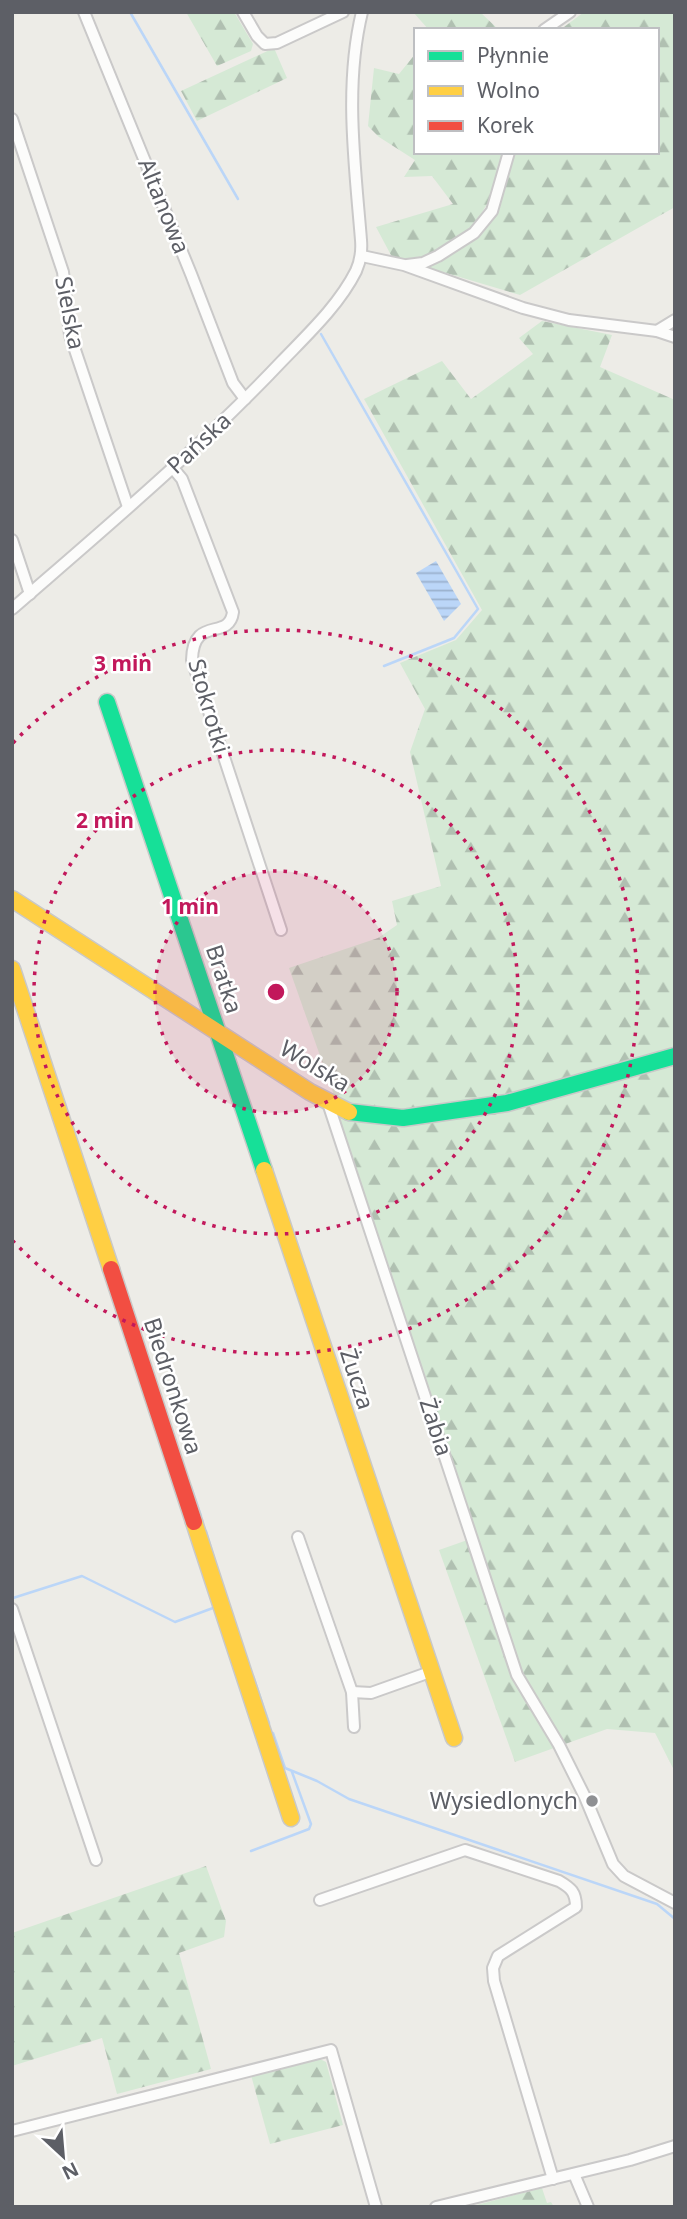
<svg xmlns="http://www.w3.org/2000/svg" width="687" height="2219" viewBox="0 0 687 2219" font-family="'Noto Sans',sans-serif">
<defs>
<pattern id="forest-firs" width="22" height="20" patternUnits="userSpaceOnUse" patternTransform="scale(1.75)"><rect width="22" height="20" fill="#d5e9d5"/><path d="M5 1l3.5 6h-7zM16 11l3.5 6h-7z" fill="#b0c0b1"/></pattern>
<pattern id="water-rules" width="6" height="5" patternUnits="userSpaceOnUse" patternTransform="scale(1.75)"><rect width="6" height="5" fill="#bbd6f8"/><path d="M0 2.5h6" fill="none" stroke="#9bb1cd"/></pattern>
</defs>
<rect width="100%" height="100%" fill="#edece7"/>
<!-- forest -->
<g fill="url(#forest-firs)">
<path d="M186,12H234L253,44L251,51L217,66Z"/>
<path d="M413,12H480L499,30H429Z"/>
<path d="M584,12H675V207L520,295L426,267L482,232L493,215L514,152H657V30H560Z"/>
<path d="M274,48L287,78L197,121L181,91Z"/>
<path d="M416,53V152H505L489,201L465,240L422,262L392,257L376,227L453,204L432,176L404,177L415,160L379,137L368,126L374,68L399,74Z"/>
<path d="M542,321L612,335L600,367L675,400V1772L655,1733L607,1729L515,1762L439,1550L476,1537L341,1127L335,1098L289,968L378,938L397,925L392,901L441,886L410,752L425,709L400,663L456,640L482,610L364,399L442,361L471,399L533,354L519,338Z"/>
<path d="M206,1866L226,1921L224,1937L179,1953L211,2069L117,2094L102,2038L12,2066V1933Z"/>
<path d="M316,2057L326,2062L343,2125L270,2144L251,2075Z"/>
<path d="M542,2188L547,2203L551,2202L554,2207H469Z"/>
</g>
<!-- water -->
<path fill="url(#water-rules)" d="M436,561L461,604L444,621L416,573Z"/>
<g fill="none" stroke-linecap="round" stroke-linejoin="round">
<!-- stream -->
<g stroke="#bbd6f8" stroke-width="2.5">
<path d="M130,12L238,199"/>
<path d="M321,334L478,609L454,638L384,666"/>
<path d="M191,1487L201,1516"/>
<path d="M206,1531L214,1558"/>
<path d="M13,1598L82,1576L175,1622L213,1608"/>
<path d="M253,1676L269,1723"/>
<path d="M273,1733L285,1768L317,1781L349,1799L657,1904L675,1919"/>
<path d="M251,1851L309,1829L311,1824L292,1772"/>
</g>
<!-- street casing -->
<g stroke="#cac9c9" stroke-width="14">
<g id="street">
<path d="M84,12L191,274L233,383L245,399"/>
<path d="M243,12L257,36L265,44L277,43L343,12"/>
<path d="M544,30L570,12"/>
<path d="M12,119L63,272L70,335L128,507"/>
<path d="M362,256L404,265L523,308L569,320L657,331L675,337"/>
<path d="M407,265L423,263L438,256L474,233L492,211L509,152"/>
<path d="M657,331L675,320"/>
<path d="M172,467L182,479L233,612C229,642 193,614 192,660L281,930"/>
<path d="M12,540L30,594"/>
<path d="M12,609C104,529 198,450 282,361C308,334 339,305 356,271C361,260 362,252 361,240C355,165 344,86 362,12"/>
<path d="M328,1103L517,1675L559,1745L585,1797L613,1864L624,1876L675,1903"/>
<path d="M298,1537L352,1692L354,1727"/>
<path d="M12,1609L96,1860"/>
<path d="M352,1692L371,1693L430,1672"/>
<path d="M320,1900L465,1850L559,1881C571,1888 576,1892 576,1907L498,1956L493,1968L494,1981L553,2179"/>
<path d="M12,2131L331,2050L376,2207"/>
<path d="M574,2174L588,2207"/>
<path d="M436,2207L630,2160L675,2146"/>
</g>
</g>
<!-- fast casing -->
<g stroke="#c9c9c8" stroke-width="19">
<g id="fast">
<path d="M107,702L264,1170"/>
<path d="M349,1112L403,1118L507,1103L675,1056"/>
</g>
</g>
<!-- slow casing -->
<g stroke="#c9c9c8" stroke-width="19">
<g id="slow">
<path d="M12,899L310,1092L349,1112"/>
<path d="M12,969L111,1269"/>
<path d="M264,1170L454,1738"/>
<path d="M194,1522L291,1818"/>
</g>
</g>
<!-- jam casing -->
<g stroke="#c9c9c8" stroke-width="19">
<path id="jam" d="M111,1269L194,1522"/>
</g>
<!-- street -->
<use href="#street" stroke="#fcfcfb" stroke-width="10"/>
<!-- fast -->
<use href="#fast" stroke="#16e098" stroke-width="16"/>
<!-- slow -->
<use href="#slow" stroke="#ffcf43" stroke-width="16"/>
<!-- jam -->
<use href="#jam" stroke="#f24e42" stroke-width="16"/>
</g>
<!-- distance rings -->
<circle cx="276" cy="992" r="121" fill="#c2185b" fill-opacity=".12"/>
<g fill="none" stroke="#c2185b" stroke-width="3.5" stroke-dasharray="3.5 7">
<circle cx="276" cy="992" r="121"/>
<circle cx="276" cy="992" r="242"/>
<path d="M13 743A362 362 0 1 1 13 1241"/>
</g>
<!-- markers -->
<circle fill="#8f9093" stroke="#fff" stroke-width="2.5" cx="592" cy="1801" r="7"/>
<g text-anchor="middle" stroke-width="5" stroke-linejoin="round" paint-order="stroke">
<!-- street labels -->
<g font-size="23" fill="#5d5f66" stroke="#fff">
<text transform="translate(164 206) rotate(68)" y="8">Altanowa</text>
<text transform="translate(70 313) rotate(79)" y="8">Sielska</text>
<text transform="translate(199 443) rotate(-43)" y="8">Pańska</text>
<text transform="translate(209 706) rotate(74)" y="8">Stokrotki</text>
<text transform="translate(224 979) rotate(72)" y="8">Bratka</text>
<text transform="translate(315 1066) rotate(31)" y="8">Wolska</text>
<text transform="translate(357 1379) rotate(72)" y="8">Żucza</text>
<text transform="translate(173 1386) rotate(72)" y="8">Biedronkowa</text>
<text transform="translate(436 1427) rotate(72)" y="8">Żabia</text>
</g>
<!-- poi labels -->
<g font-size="23" fill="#5d5f66" stroke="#fff" text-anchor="end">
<text x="578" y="1809">Wysiedlonych</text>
</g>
</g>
<circle cx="276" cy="992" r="10" fill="#c2185b" stroke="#fff" stroke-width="3.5"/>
<g font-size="21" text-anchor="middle" font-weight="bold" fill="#c2185b" stroke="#fff" stroke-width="5" stroke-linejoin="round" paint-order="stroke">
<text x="123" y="671">3 min</text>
<text x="105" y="828">2 min</text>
<text x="190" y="914">1 min</text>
</g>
<!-- border -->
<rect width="687" height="2219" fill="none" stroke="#5d5f66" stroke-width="28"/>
<!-- legend -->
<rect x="414" y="28" width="245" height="126" fill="#ffffff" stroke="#bebfc2" stroke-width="2"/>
<rect x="428" y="51" width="35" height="10" fill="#16e098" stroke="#bebfc2" stroke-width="2"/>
<text x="477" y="63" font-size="21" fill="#5d5f66">Płynnie</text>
<rect x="428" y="86" width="35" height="10" fill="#ffcf43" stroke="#bebfc2" stroke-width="2"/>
<text x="477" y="98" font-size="21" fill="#5d5f66">Wolno</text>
<rect x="428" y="121" width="35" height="10" fill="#f24e42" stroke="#bebfc2" stroke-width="2"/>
<text x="477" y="133" font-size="21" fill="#5d5f66">Korek</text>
<!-- north arrow -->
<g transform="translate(63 2156) rotate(154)" stroke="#ffffff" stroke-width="5" paint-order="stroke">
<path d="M0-5L12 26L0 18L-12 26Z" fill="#5d5f66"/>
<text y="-10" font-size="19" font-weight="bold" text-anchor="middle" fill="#5d5f66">N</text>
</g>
</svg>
